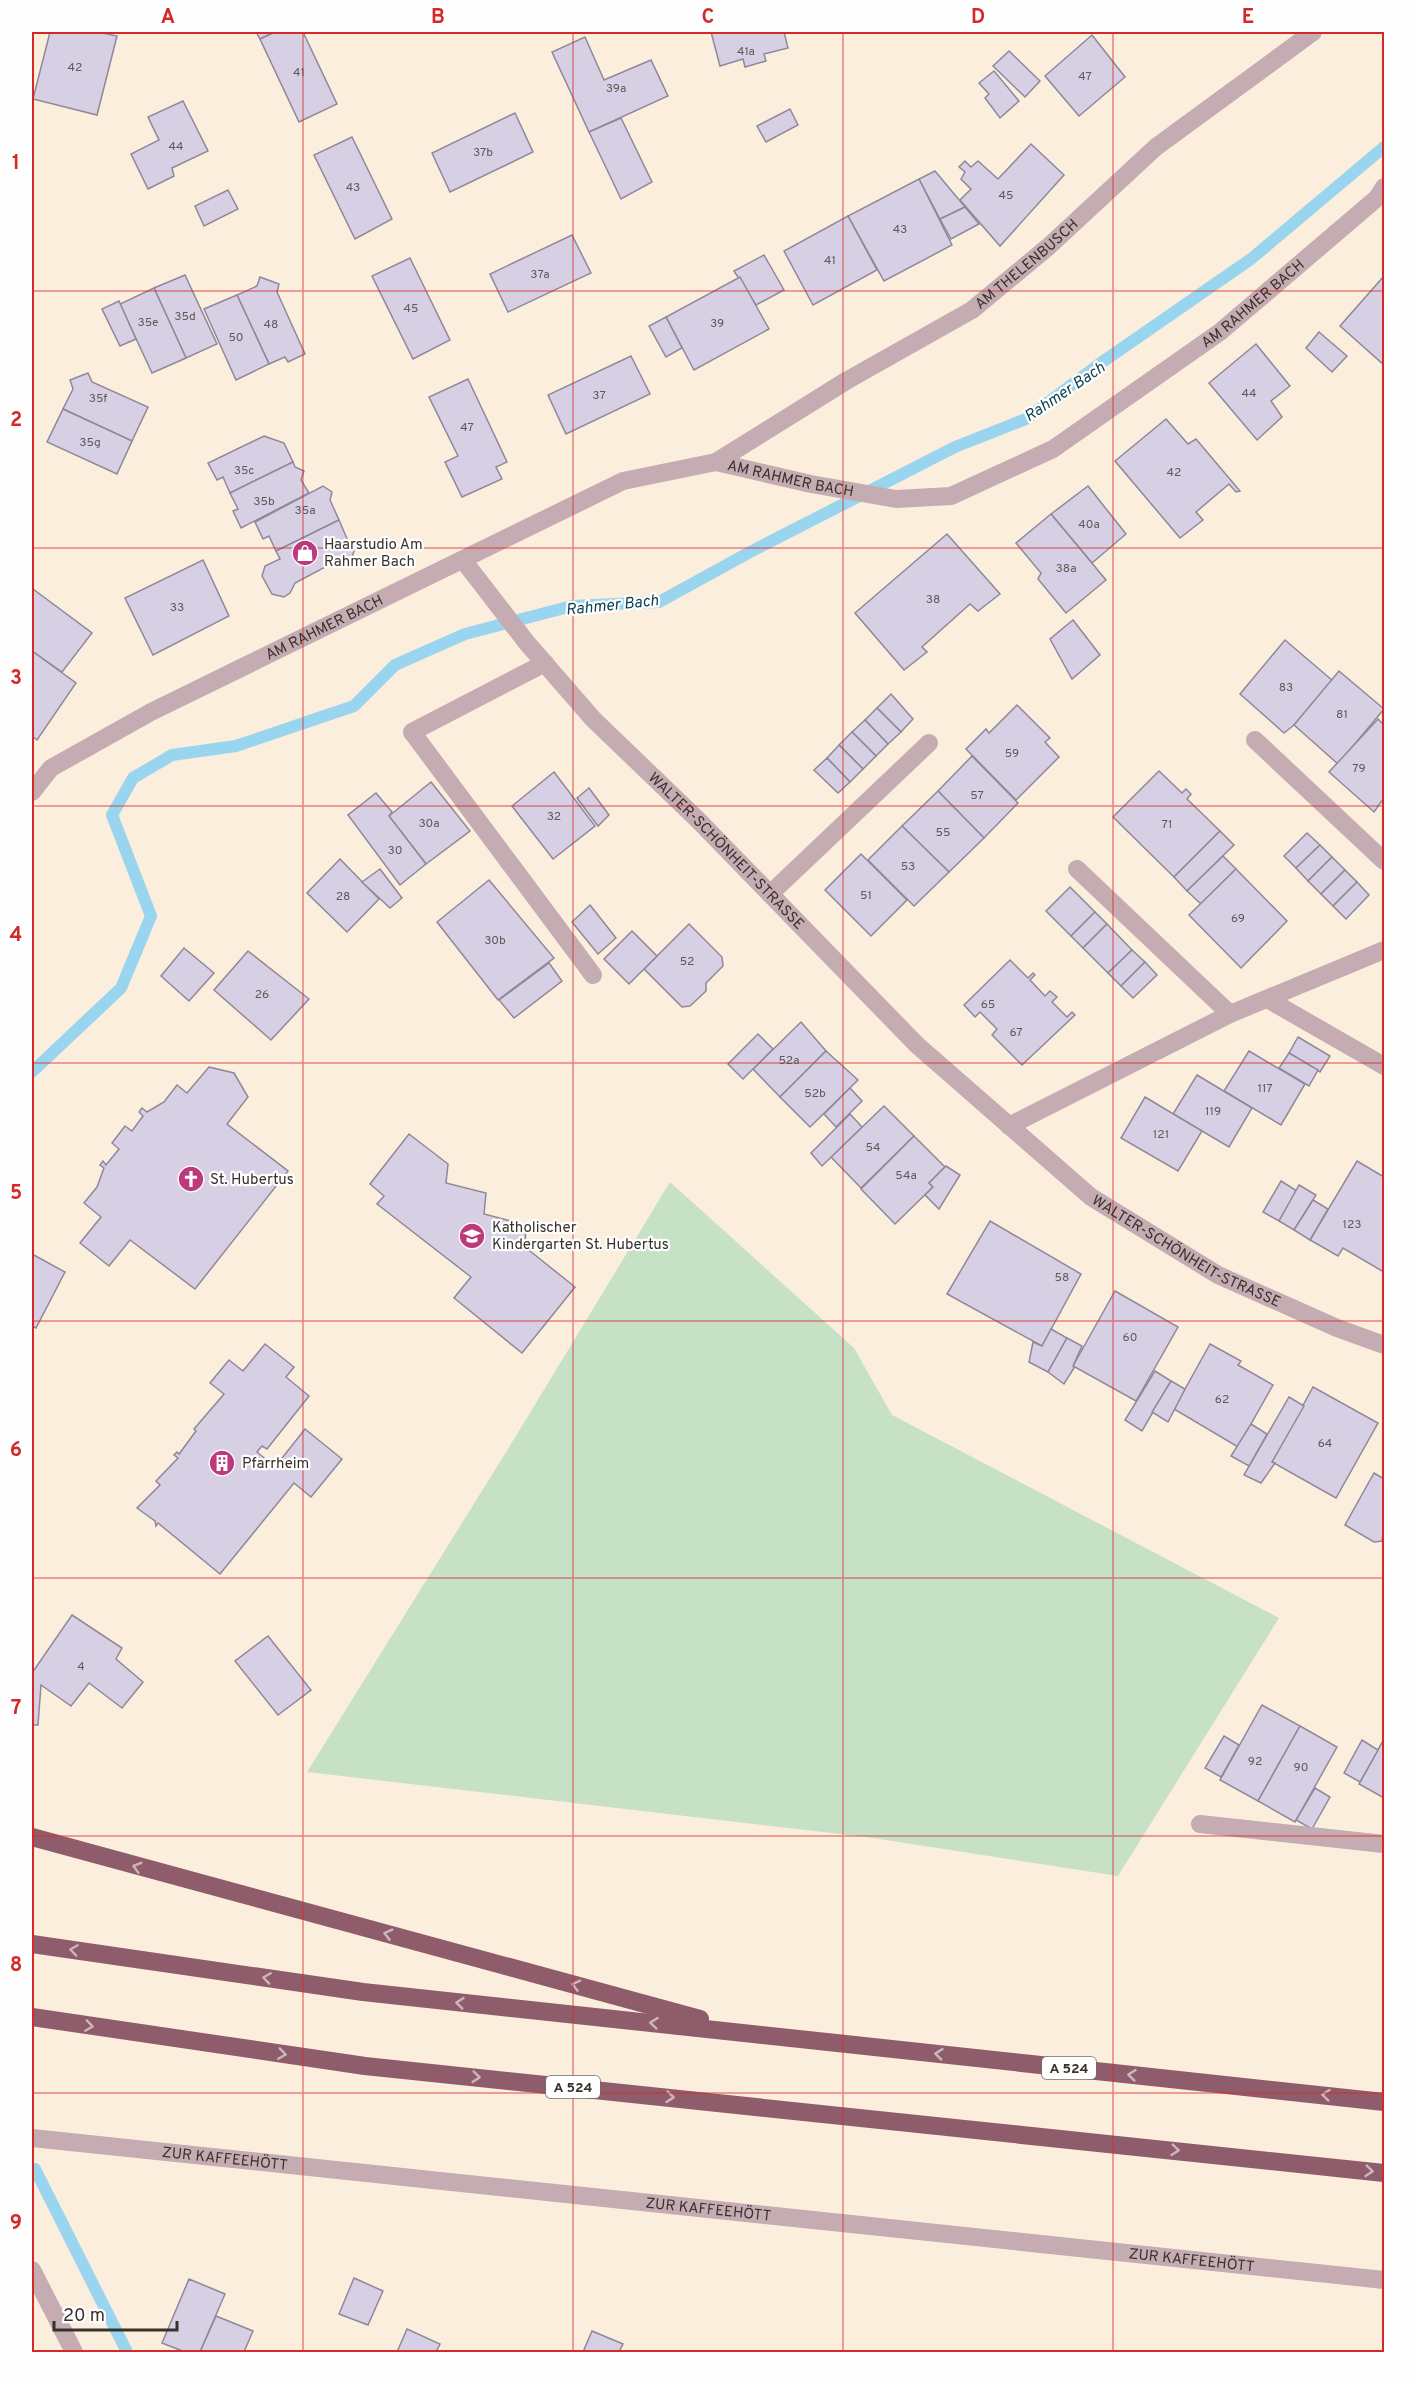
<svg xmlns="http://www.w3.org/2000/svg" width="1416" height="2384" viewBox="0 0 1416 2384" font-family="Overpass,sans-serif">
<rect width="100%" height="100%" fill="#fceedd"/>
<!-- green -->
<path fill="#c7e1c7" d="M670,1182L854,1348L892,1415L1279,1618L1118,1876L866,1837L307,1772L508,1449Z"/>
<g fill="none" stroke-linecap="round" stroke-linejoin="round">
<!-- stream -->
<g stroke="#99d5ef" stroke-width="12">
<path d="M32,1072L121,988L151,916L112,815L133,778L172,755L236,746L354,706L395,665L465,634L572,606L659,602L750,552L955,447L1026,419L1098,365L1251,259L1384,147"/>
<path d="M35,2169L127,2352"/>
</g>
</g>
<!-- building -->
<g fill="#d7cfe3" stroke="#8f889a" stroke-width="1.5">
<path d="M50,32H98L117,36L97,115L33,99Z"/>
<path d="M256,32H275L260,39Z"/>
<path d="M275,32H303L337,104L299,122L260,39Z"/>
<path d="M711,32H784L788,48L764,54L766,61L745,67L743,59L720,66Z"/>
<path d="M1092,35L1125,77L1079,116L1045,76Z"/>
<path d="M585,37L604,80L651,60L668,96L589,132L552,52Z"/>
<path d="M1009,51L1040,81L1025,97L993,66Z"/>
<path d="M994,71L1019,101L1000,118L985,98L989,94L979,83Z"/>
<path d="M183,101L208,151L172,168L174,176L148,189L131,154L159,140L148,117Z"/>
<path d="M790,109L798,125L766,142L757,126Z"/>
<path d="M515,113L533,152L450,192L432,153Z"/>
<path d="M621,118L652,182L621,199L589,132Z"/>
<path d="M352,137L392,219L355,239L314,155Z"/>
<path d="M1031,144L1064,175L1000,246L960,200L971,189L961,179L965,172L959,167L965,161L971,167L978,161L998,179Z"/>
<path d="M935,171L965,207L940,219L919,179Z"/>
<path d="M919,179L952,245L884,281L848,216Z"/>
<path d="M228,190L238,209L204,226L195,206Z"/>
<path d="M965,207L979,224L951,239L940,219Z"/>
<path d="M848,216L877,270L813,305L784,251Z"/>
<path d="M572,235L591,273L508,312L490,274Z"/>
<path d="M764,255L784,290L756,305L734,271Z"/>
<path d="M410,258L450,340L413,359L372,276Z"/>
<path d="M185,275L217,344L186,358L154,288Z"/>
<path d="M1384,276V365L1340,326Z"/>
<path d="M260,277L279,284L277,292L305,354L288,362L285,357L269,364L237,295L257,286Z"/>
<path d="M740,277L769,329L694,370L666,317Z"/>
<path d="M154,288L186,358L152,373L120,304Z"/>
<path d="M237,295L269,364L236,380L204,309Z"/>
<path d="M119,301L136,339L120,346L102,309Z"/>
<path d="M666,317L682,348L666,357L649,326Z"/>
<path d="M1319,332L1347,356L1332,372L1306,348Z"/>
<path d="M1256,344L1290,386L1271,401L1282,417L1257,440L1209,383Z"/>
<path d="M631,356L650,394L566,434L548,395Z"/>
<path d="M88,373L92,382L148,407L132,441L63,409L73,389L70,380Z"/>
<path d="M468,379L507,462L496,467L502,479L462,497L445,462L458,456L429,397Z"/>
<path d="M63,409L132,441L117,474L47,442Z"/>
<path d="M1166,419L1188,444L1196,439L1240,491L1236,492L1229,484L1196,512L1203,520L1180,538L1115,461Z"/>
<path d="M264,436L284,443L293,462L230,493L223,477L217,480L208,463Z"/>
<path d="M293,462L295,467L304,471L301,480L309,493L241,528L233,511L238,509L230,493Z"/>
<path d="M323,486L332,492L330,500L339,520L276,551L269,536L263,539L255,522Z"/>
<path d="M1088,486L1126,534L1092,563L1051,514Z"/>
<path d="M1051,514L1106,580L1066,613L1038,579L1041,573L1016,543Z"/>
<path d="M339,520L348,541L356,544L351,561L342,558L295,583L290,593L284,597L272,594L262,576L265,566L280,559L276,551Z"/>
<path d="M947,534L1000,594L978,611L970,604L922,647L927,652L904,670L855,613Z"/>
<path d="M203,560L229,616L153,655L125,598Z"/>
<path d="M33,589L92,633L62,672L32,651Z"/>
<path d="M1073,620L1100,655L1072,679L1050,639Z"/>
<path d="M1285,640L1333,681L1294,725L1284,733L1240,694Z"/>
<path d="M32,651L76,683L37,740L32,736Z"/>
<path d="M1339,671L1384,709L1338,764L1294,725Z"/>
<path d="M891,694L913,719L901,732L877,708Z"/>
<path d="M1017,705L1050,738L1045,742L1059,757L1016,800L966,749L986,729L989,733Z"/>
<path d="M877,708L901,732L888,744L865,720Z"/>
<path d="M1378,719L1384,725V798L1374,812L1329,772Z"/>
<path d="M865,720L888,744L876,756L852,732Z"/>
<path d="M852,732L876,756L863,769L839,745Z"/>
<path d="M839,745L863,769L850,782L827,758Z"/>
<path d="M972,756L1018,803L984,838L938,791Z"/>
<path d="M827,758L850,782L838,793L814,770Z"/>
<path d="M1159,771L1182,793L1186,789L1191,794L1187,799L1220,831L1174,877L1113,817Z"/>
<path d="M554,772L595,826L553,859L512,806Z"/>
<path d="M431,782L470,831L426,864L389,816Z"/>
<path d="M589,788L609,815L598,826L577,798Z"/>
<path d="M938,791L984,838L949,872L902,826Z"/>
<path d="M376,793L392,812L389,816L426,864L400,885L348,815Z"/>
<path d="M902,826L949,872L914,906L868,860Z"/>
<path d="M1220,831L1234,845L1187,891L1174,877Z"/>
<path d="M1307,833L1320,845L1296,868L1284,856Z"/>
<path d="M1320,845L1332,857L1308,881L1296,868Z"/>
<path d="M861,854L907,900L871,936L825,890Z"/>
<path d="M1223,856L1236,869L1201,904L1187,891Z"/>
<path d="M1332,857L1345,870L1321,894L1308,881Z"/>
<path d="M340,859L379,899L347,932L307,893Z"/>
<path d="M380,869L402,898L390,908L362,882Z"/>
<path d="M1236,869L1287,921L1241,968L1189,915Z"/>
<path d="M1345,870L1357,882L1333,906L1321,894Z"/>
<path d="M489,880L554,958L498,1000L437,922Z"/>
<path d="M1357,882L1369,895L1346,919L1333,906Z"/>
<path d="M1070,887L1095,912L1071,936L1046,911Z"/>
<path d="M590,905L616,938L598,954L572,922Z"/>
<path d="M1095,912L1107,924L1083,948L1071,936Z"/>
<path d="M689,924L722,957L723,966L706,983V991L690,1006L682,1007L644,969Z"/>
<path d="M1107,924L1132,950L1108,973L1083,948Z"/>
<path d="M632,931L657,956L629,984L604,959Z"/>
<path d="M184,948L214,973L189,1001L161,976Z"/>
<path d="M1132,950L1145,962L1121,986L1108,973Z"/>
<path d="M248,951L309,999L271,1040L214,990Z"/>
<path d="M1010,960L1028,978L1033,973L1035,975L1030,980L1045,996L1050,991L1057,997L1052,1002L1067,1017L1072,1012L1075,1015L1022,1065L992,1035L997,1029L980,1012L975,1017L964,1005Z"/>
<path d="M1145,962L1157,975L1133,998L1121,986Z"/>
<path d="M549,963L562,981L514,1018L499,1000Z"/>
<path d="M801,1022L826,1051L780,1097L753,1069Z"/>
<path d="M758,1034L773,1049L743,1079L728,1064Z"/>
<path d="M1298,1037L1330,1056L1320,1072L1289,1053Z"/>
<path d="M826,1051L858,1080L810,1127L780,1097Z"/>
<path d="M1249,1051L1305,1084L1281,1125L1224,1091Z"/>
<path d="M1289,1053L1318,1070L1309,1086L1279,1068Z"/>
<path d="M209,1067L234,1073L248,1097L227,1124L288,1171L195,1289L130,1240L109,1266L80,1243L101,1217L84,1203L97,1187L104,1168L100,1165L103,1161L106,1165L119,1149L112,1143L125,1126L132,1131L143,1116L139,1112L142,1108L147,1112L164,1102L177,1085L187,1093Z"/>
<path d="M1197,1075L1252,1108L1229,1147L1173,1114Z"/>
<path d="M850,1088L862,1101L836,1127L824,1114Z"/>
<path d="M1145,1097L1202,1131L1178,1171L1121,1138Z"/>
<path d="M884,1106L914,1136L861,1188L831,1157Z"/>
<path d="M850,1114L862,1127L822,1166L811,1153Z"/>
<path d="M409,1134L448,1164L446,1183L486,1193L484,1214L526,1225L525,1247L575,1287L522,1353L454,1298L471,1277L377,1204L384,1196L370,1184Z"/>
<path d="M914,1136L945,1167L929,1183L933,1187L895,1224L861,1189Z"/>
<path d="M1357,1161L1384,1177V1267L1382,1271L1343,1248L1338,1256L1310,1240Z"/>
<path d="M946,1166L960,1175L939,1209L925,1195L933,1187L929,1183Z"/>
<path d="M1281,1181L1297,1191L1279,1221L1263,1212Z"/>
<path d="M1299,1185L1316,1195L1294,1230L1279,1221Z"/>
<path d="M1313,1200L1328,1209L1310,1240L1294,1230Z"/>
<path d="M990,1221L1081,1274L1042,1346L947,1294Z"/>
<path d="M32,1254L65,1272L36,1328L32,1326Z"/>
<path d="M1115,1291L1178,1327L1136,1401L1073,1366Z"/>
<path d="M1051,1329L1067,1338L1048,1372L1029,1362L1033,1342L1042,1346Z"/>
<path d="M1067,1338L1082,1346L1073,1366L1074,1368L1064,1384L1048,1372Z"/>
<path d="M265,1344L294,1367L286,1377L309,1396L267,1449L262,1446L257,1452L275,1467L305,1429L342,1459L311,1497L294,1483L220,1574L158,1523L156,1526L155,1521L137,1508L160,1485L156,1481L178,1458L174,1455L177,1452L179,1454L196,1431L194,1429L224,1394L210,1383L229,1360L243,1371Z"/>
<path d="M1210,1344L1241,1361L1238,1365L1273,1385L1238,1447L1174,1409Z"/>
<path d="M1155,1371L1171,1381L1142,1431L1125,1420Z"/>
<path d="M1171,1381L1185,1389L1168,1422L1152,1412Z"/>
<path d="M1313,1387L1378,1423L1336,1498L1272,1462Z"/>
<path d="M1289,1397L1304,1406L1272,1462L1275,1463L1261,1483L1244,1475Z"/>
<path d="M1251,1424L1267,1434L1249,1466L1231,1456Z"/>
<path d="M1374,1473L1384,1479V1525L1382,1541L1374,1542L1345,1525Z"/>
<path d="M72,1615L122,1648L116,1659L143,1682L122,1708L89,1683L71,1706L41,1685L38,1725H32V1673Z"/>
<path d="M268,1636L311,1690L278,1715L235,1661Z"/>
<path d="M1262,1705L1300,1726L1258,1801L1220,1780Z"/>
<path d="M1300,1726L1337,1747L1295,1822L1258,1801Z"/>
<path d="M1224,1736L1239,1745L1221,1777L1205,1768Z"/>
<path d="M1384,1739V1798L1359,1784Z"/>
<path d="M1362,1740L1378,1750L1360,1782L1344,1773Z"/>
<path d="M1315,1788L1330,1797L1312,1829L1296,1820Z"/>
<path d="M354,2278L383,2291L368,2325L339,2314Z"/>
<path d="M189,2279L225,2294L200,2352H185L162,2343Z"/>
<path d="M216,2316L253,2331L244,2352H200Z"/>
<path d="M407,2329L440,2344L436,2352H397Z"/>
<path d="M592,2331L623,2344L619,2352H583Z"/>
</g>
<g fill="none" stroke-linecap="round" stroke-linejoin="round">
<!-- minor -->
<g stroke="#c5abb2" stroke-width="18">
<path id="s1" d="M716,462L846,381L972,310L1048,247L1156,147L1313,32"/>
<path id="s2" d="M463,560L527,643L593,719L698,820L917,1045L1091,1197L1218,1275L1337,1328L1384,1345"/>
<path d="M545,663L412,732L593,975"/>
<path d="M1255,740L1384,861"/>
<path id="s3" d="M32,792L51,768L151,712L623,481L716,462L811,484L896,499L951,496L1053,449L1220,332L1377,198L1384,187"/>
<path d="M1077,869L1230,1014"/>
<path d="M770,894L929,743"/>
<path d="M1269,1000L1384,1066"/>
<path d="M1009,1126L1230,1014L1384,950"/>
<path d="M1200,1824L1384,1844"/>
<path id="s4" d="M32,2138L1384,2280"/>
<path d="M32,2270L74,2352"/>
</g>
<!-- highway -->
<g stroke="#8f5c6b" stroke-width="18">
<path d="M32,1837L700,2019"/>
<path d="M32,1944L363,1992L1384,2102"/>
<path d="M32,2017L365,2066L1384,2173"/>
</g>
</g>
<!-- one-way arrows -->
<defs><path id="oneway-chevron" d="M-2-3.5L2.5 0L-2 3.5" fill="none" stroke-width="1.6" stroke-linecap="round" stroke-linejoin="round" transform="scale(1.5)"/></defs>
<g stroke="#ccb5bc">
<use href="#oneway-chevron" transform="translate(137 1867) rotate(-164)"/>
<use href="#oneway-chevron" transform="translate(388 1934) rotate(-165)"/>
<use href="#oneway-chevron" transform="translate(74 1950) rotate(-172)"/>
<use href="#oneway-chevron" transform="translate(267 1978) rotate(-172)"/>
<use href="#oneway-chevron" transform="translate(576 1985) rotate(-165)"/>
<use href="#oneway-chevron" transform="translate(460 2003) rotate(-174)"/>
<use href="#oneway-chevron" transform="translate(654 2023) rotate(-174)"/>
<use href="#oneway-chevron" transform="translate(89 2026) rotate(8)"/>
<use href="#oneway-chevron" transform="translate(282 2054) rotate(8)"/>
<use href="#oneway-chevron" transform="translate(939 2054) rotate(-174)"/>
<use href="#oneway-chevron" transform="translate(1132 2075) rotate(-174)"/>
<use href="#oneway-chevron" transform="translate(476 2077) rotate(6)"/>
<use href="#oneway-chevron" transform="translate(1326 2095) rotate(-174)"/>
<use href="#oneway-chevron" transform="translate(670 2097) rotate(6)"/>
<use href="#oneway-chevron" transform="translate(1175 2150) rotate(6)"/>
<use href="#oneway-chevron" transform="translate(1369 2171) rotate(6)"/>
</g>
<!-- grid -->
<path fill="none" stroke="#d62828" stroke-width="1.5" stroke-opacity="0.55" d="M303,32V2352M573,32V2352M843,32V2352M1113,32V2352M32,291H1384M32,548H1384M32,806H1384M32,1063H1384M32,1321H1384M32,1578H1384M32,1836H1384M32,2093H1384"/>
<!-- icons -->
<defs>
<g id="shop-disc" transform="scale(1.35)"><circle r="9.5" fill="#bd397e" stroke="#fefefe"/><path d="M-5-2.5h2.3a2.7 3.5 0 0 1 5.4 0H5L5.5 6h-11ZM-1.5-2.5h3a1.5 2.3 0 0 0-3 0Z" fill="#fff"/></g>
<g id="church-disc" transform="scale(1.35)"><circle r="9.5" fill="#bd397e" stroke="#fefefe"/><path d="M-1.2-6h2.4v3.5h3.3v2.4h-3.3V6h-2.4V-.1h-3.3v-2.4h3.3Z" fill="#fff"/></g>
<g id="school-disc" transform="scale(1.35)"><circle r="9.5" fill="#bd397e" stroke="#fefefe"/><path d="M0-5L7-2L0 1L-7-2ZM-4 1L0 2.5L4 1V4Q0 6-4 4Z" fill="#fff"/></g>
<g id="building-disc" transform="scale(1.35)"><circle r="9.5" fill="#bd397e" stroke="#fefefe"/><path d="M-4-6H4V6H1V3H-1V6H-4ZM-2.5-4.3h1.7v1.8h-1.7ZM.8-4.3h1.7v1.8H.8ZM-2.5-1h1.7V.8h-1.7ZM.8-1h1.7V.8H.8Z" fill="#fff"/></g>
</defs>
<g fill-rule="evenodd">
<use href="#shop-disc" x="305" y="553"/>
<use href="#church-disc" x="191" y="1179"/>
<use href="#school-disc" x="472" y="1236"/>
<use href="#building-disc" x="222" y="1463"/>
</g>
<g text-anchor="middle" stroke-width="4.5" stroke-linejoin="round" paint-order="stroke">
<!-- number labels -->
<g font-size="12" fill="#60595a">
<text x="746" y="55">41a</text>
<text x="75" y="71">42</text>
<text x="299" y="76">41</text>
<text x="1085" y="80">47</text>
<text x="616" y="92">39a</text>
<text x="176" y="150">44</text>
<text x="483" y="156">37b</text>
<text x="353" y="191">43</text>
<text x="1006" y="199">45</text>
<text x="900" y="233">43</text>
<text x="830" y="264">41</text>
<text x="540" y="278">37a</text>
<text x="411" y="312">45</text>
<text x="185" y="320">35d</text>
<text x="148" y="326">35e</text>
<text x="717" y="327">39</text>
<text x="271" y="328">48</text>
<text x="236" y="341">50</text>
<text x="1249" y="397">44</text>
<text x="599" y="399">37</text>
<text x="98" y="402">35f</text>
<text x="467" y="431">47</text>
<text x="90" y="446">35g</text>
<text x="244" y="474">35c</text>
<text x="1174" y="476">42</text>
<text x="264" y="505">35b</text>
<text x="305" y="514">35a</text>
<text x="1089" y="528">40a</text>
<text x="1066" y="572">38a</text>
<text x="933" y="603">38</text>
<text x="177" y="611">33</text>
<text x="1286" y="691">83</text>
<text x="1342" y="718">81</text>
<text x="1012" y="757">59</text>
<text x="1359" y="772">79</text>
<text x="977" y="799">57</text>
<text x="554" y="820">32</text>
<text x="429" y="827">30a</text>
<text x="1167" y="828">71</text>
<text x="943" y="836">55</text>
<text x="395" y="854">30</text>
<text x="908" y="870">53</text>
<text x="866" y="899">51</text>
<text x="343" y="900">28</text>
<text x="1238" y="922">69</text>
<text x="495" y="944">30b</text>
<text x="687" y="965">52</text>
<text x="262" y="998">26</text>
<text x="988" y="1008">65</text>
<text x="1016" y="1036">67</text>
<text x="789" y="1064">52a</text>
<text x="1265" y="1092">117</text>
<text x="815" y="1097">52b</text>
<text x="1213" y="1115">119</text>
<text x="1161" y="1138">121</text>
<text x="873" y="1151">54</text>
<text x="906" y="1179">54a</text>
<text x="1352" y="1228">123</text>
<text x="1062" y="1281">58</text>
<text x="1130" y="1341">60</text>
<text x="1222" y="1403">62</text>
<text x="1325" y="1447">64</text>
<text x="81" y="1670">4</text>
<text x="1255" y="1765">92</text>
<text x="1301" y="1771">90</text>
</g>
<!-- shield labels -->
<g fill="#fefefe" stroke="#736f6b" stroke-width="1.5">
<rect x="1042" y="2057" width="54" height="22" rx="4.5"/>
<rect x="546" y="2076" width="54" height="22" rx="4.5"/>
</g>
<g font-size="14" font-weight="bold" fill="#38322c">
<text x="1069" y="2073">A 524</text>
<text x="573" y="2092">A 524</text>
</g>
<!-- street labels -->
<g font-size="15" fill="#38322c" stroke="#fefefe">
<text dy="5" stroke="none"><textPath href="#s1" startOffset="369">AM THELENBUSCH</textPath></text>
<text dy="5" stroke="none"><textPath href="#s3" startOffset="1364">AM RAHMER BACH</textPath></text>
<text dy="5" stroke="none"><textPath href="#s3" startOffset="842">AM RAHMER BACH</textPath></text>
<text dy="5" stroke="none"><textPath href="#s3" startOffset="338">AM RAHMER BACH</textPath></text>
<text dy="5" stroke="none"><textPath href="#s2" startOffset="393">WALTER-SCHÖNHEIT-STRASSE</textPath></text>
<text dy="5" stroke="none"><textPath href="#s2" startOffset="1006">WALTER-SCHÖNHEIT-STRASSE</textPath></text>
<text dy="5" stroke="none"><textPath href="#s4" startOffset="194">ZUR KAFFEEHÖTT</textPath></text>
<text dy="5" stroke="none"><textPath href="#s4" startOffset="680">ZUR KAFFEEHÖTT</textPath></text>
<text dy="5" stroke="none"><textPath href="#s4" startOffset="1166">ZUR KAFFEEHÖTT</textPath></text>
</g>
<!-- poi labels -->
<g font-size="15" fill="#38322c" stroke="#fefefe" text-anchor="start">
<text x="324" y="549">Haarstudio Am<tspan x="324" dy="17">Rahmer Bach</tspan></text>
<text x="210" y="1184">St. Hubertus</text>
<text x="492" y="1232">Katholischer<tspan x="492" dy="17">Kindergarten St. Hubertus</tspan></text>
<text x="242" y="1468">Pfarrheim</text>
</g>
<!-- water labels -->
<g font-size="16" font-style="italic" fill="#0d4153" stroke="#fefefe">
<text transform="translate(1064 391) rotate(-34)" y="6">Rahmer Bach</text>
<text transform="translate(612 604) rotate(-6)" y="6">Rahmer Bach</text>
</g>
</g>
<!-- border -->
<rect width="1416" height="2384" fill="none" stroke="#fefefe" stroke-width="66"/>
<!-- scale -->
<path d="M54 2321v9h123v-9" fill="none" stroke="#38322c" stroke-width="3"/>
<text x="63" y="2321" font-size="18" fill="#38322c" stroke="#fefefe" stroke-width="4.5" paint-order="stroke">20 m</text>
<rect x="33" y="33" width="1350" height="2318" fill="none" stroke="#d62828" stroke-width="2"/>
<g font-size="20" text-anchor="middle" font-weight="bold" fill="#d62828">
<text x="168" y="23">A</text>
<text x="438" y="23">B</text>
<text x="708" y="23">C</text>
<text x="978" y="23">D</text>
<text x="1248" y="23">E</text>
<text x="16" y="169">1</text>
<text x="16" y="426">2</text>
<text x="16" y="684">3</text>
<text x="16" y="941">4</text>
<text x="16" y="1199">5</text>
<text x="16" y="1456">6</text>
<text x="16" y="1714">7</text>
<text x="16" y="1971">8</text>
<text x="16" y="2229">9</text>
</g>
</svg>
